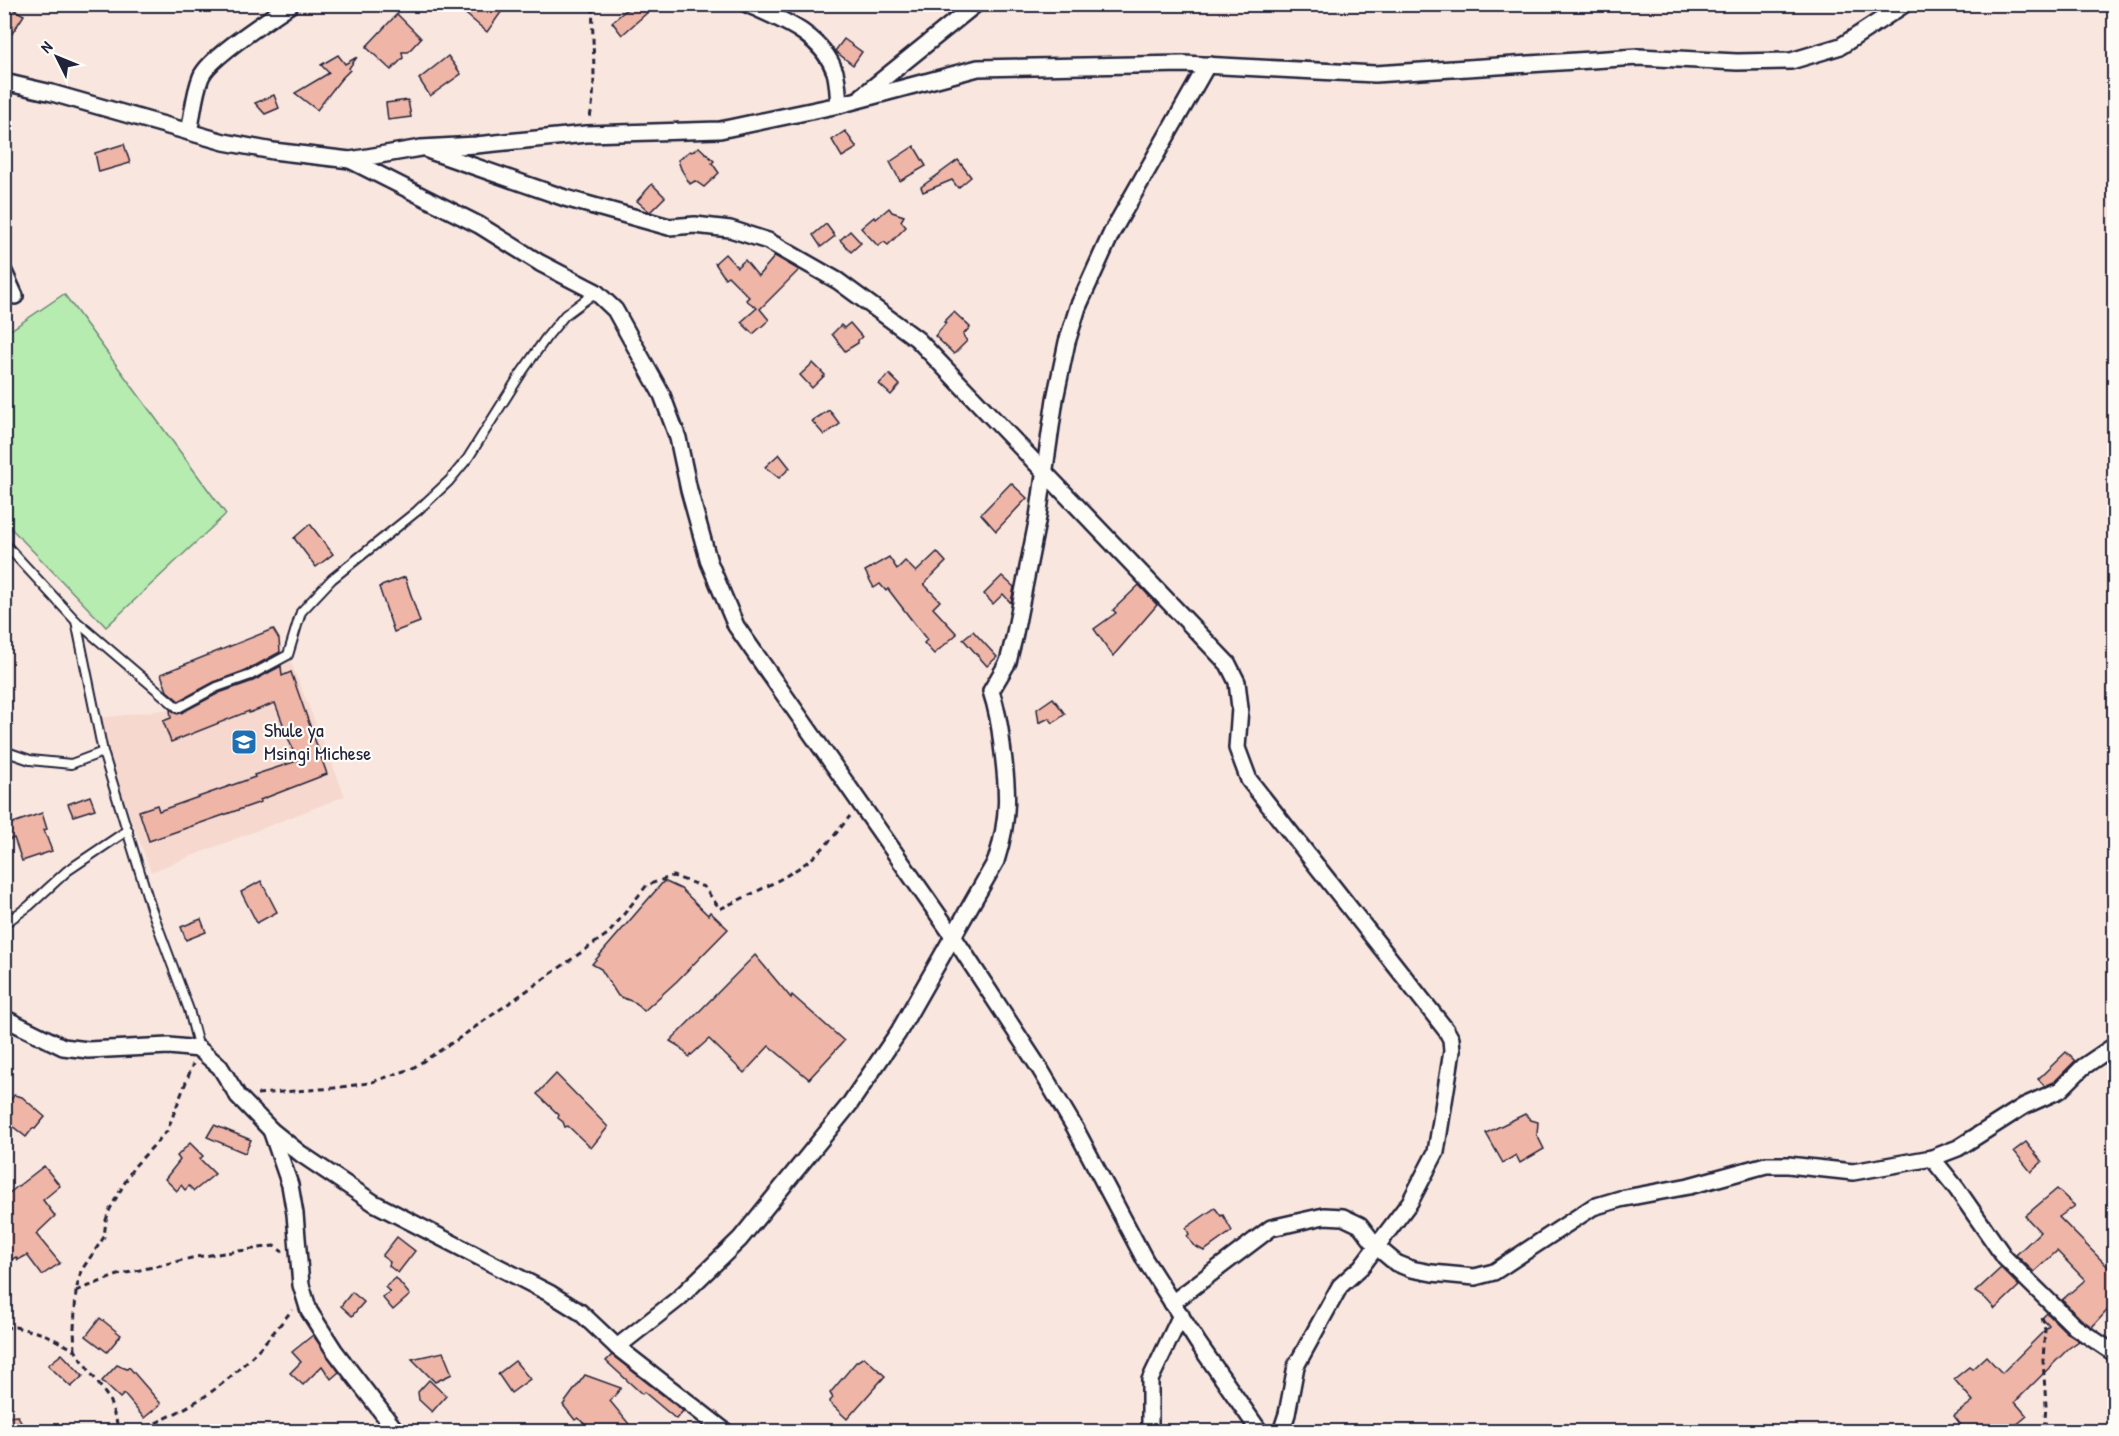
<svg xmlns="http://www.w3.org/2000/svg" width="2119" height="1436" viewBox="0 0 2119 1436" font-family="'Patrick Hand',sans-serif">
<rect width="100%" height="100%" fill="#f9e7df"/>
<filter id="ink" filterUnits="userSpaceOnUse"><feTurbulence type="fractalNoise" baseFrequency=".0167" numOctaves="2"/><feDisplacementMap in="SourceGraphic" scale="12" xChannelSelector="R" yChannelSelector="G"/><feConvolveMatrix kernelMatrix="1 2 1 2 8 2 1 2 1" color-interpolation-filters="sRGB"/></filter>
<g filter="url(#ink)">
<!-- built -->
<path fill="#f6d8ce" d="M288,655L345,796L151,872L93,719L178,708Z"/>
<!-- green -->
<path fill="#b6ecaf" stroke="#6c8775" stroke-width="1.5" d="M64,294L226,514L106,627L5,522V334Z"/>
<!-- building -->
<g fill="#efb5a7" stroke="#22223b" stroke-width="1.5">
<path d="M4,4L24,15L4,46Z"/>
<path d="M454,4H507L487,32Z"/>
<path d="M633,4H657L622,35L612,22Z"/>
<path d="M397,14L421,38L408,52H402L403,58L391,70L366,47Z"/>
<path d="M844,39L862,52L853,65L835,51Z"/>
<path d="M338,55L345,64L357,57L349,68L350,70L341,79L317,110L295,93L329,73L321,65Z"/>
<path d="M448,56L461,74L430,96L419,79Z"/>
<path d="M274,95L279,108L265,114L255,103Z"/>
<path d="M408,100L411,117L388,120L386,103Z"/>
<path d="M845,131L857,148L842,157L832,140Z"/>
<path d="M124,144L130,163L99,172L95,153Z"/>
<path d="M914,146L926,166L900,181L890,162Z"/>
<path d="M699,147L714,161L712,163L719,173L704,187L695,181L690,184L681,169L678,160L690,151L692,152Z"/>
<path d="M958,160L971,177L958,188L952,180L923,192L921,187Z"/>
<path d="M652,184L665,197L650,212L637,201Z"/>
<path d="M889,208L892,212L904,216L901,221L906,227L888,245L884,242L878,246L861,228L874,217L876,219Z"/>
<path d="M826,224L835,236L821,247L813,235Z"/>
<path d="M850,231L861,243L851,252L840,240Z"/>
<path d="M725,254L737,267L745,260L758,276L775,256L799,270L760,309L769,320L753,334L741,322L757,308L746,300L749,297L728,276L725,278L715,263Z"/>
<path d="M954,312L970,327L963,335L967,341L954,354L935,336L946,323L944,322Z"/>
<path d="M850,323L862,337L858,340V343L845,351L832,334L841,325L844,328Z"/>
<path d="M813,363L825,375L812,388L800,375Z"/>
<path d="M889,374L900,385L891,395L879,384Z"/>
<path d="M829,410L840,424L824,435L812,421Z"/>
<path d="M779,454L790,468L779,478L765,467Z"/>
<path d="M1011,483L1027,498L996,531L981,514Z"/>
<path d="M310,524L333,554L316,567L294,538Z"/>
<path d="M937,552L946,562L924,584L940,601L933,608L957,634L934,654L924,643L927,640L888,589L886,591L880,584L874,588L865,571L889,557L897,569L905,561L916,572Z"/>
<path d="M1002,576L1014,587L1011,603L1003,594L993,604L984,594Z"/>
<path d="M405,577L420,622L394,632L379,587Z"/>
<path d="M1139,585L1157,605L1113,656L1094,629L1116,613L1113,610Z"/>
<path d="M273,629L279,639L280,652L249,669L214,682L179,701L167,691L161,674Z"/>
<path d="M973,631L997,657L987,666L963,639Z"/>
<path d="M281,666L282,676L291,672L327,774L260,800L261,802L149,841L139,811L157,805L159,811L255,777L254,775L297,761L275,703L249,713V711L171,742L163,721L171,718L170,709L177,714L181,713L219,693L253,681Z"/>
<path d="M1053,698L1065,714L1053,723L1049,718L1039,723L1037,709Z"/>
<path d="M90,796L95,809L73,816L68,804Z"/>
<path d="M42,813L47,829L44,830L52,851L22,861L14,838L4,841V826Z"/>
<path d="M261,881L277,912L257,923L241,892Z"/>
<path d="M664,881L681,889L708,915L710,912L728,929L677,981L644,1011L636,1003L618,996L601,969L592,964Z"/>
<path d="M201,919L206,932L186,940L181,927Z"/>
<path d="M755,955L791,998L792,995L844,1041L809,1079L769,1046L744,1073L709,1039L689,1057L680,1047L670,1041Z"/>
<path d="M2066,1052L2075,1061L2054,1082L2045,1086L2038,1079Z"/>
<path d="M556,1074L608,1127L591,1148L568,1126L565,1127L563,1122L558,1118L559,1115L537,1094Z"/>
<path d="M14,1095L22,1097L45,1117L35,1129L33,1128L26,1137L12,1126L4,1130V1110Z"/>
<path d="M1525,1114L1531,1120L1538,1122L1537,1135L1544,1149L1520,1163L1516,1155L1503,1163L1486,1133Z"/>
<path d="M214,1125L251,1140L245,1153L207,1137Z"/>
<path d="M2026,1142L2042,1162L2031,1172L2014,1151Z"/>
<path d="M190,1143L203,1156L200,1159L215,1174L194,1191L189,1186L185,1190L181,1185L177,1191L165,1179L180,1160L177,1156Z"/>
<path d="M44,1166L60,1186L43,1200L55,1216L36,1234L60,1263L42,1275L27,1255L18,1260L16,1257L4,1264V1197Z"/>
<path d="M2057,1189L2075,1206L2059,1217L2115,1274V1302L2092,1327L2081,1319L2062,1300L2085,1280L2057,1251L2034,1272L2016,1255L2040,1232L2025,1216Z"/>
<path d="M1215,1208L1221,1216L1223,1215L1232,1231L1204,1251L1193,1245L1187,1236L1189,1234L1186,1228Z"/>
<path d="M397,1237L415,1251L398,1273L389,1266L390,1262L382,1256Z"/>
<path d="M2001,1268L2019,1286L1995,1309L1986,1299L1975,1292Z"/>
<path d="M396,1278L410,1295L393,1310L382,1297L390,1292L385,1287Z"/>
<path d="M352,1292L364,1302L352,1316L341,1306Z"/>
<path d="M2047,1313L2068,1334L2079,1341L2069,1348L2015,1402L2027,1416L2009,1431H1957L1961,1425L1954,1416L1973,1401L1954,1379L1969,1367L1972,1369L1986,1356L2002,1373L2049,1326L2042,1318Z"/>
<path d="M100,1318L121,1335L107,1352L86,1336Z"/>
<path d="M313,1335L339,1372L331,1379L322,1366L303,1385L290,1373L301,1362L292,1352Z"/>
<path d="M443,1352L452,1374L435,1382L412,1359Z"/>
<path d="M62,1354L83,1376L71,1387L48,1365Z"/>
<path d="M612,1355L683,1411L676,1419L644,1392L642,1394L606,1361Z"/>
<path d="M864,1357L885,1376L847,1419L829,1402L833,1398L830,1393L856,1362Z"/>
<path d="M515,1361L530,1379L511,1393L498,1374Z"/>
<path d="M117,1365L127,1369L129,1367L161,1404L144,1418L124,1394L120,1398L102,1381Z"/>
<path d="M585,1375L621,1388L610,1401L629,1424L618,1431H592L578,1418L575,1420L563,1405Z"/>
<path d="M429,1380L446,1396L432,1412L419,1400L418,1392Z"/>
<path d="M18,1416L26,1431H4V1417Z"/>
</g>
<g fill="none" stroke-linecap="round" stroke-linejoin="round">
<!-- service casing -->
<g stroke="#22223b" stroke-width="12">
<g id="service">
<path d="M4,543L76,621L178,708L217,687L251,675L288,655L301,612L332,579L417,511L449,481L468,458L522,372L546,338L565,315L596,292"/>
<path d="M76,621L103,752L151,908L189,1010L199,1049"/>
<path d="M4,751L30,760L71,764L103,752"/>
<path d="M4,924L29,906L67,871L128,830"/>
</g>
</g>
<!-- minor casing -->
<g stroke="#22223b" stroke-width="20">
<g id="minor">
<path d="M747,4C781,20 821,33 835,72C838,82 838,95 839,105"/>
<path d="M4,82L52,93L224,142L273,151L350,160L421,148L476,145L586,134L720,130L839,105L978,68L1184,64L1375,74L1638,57L1737,62L1791,61L1841,46L1905,4"/>
<path d="M862,96L976,4"/>
<path d="M189,132C193,114 194,94 201,77C209,57 271,18 291,4"/>
<path d="M430,151L565,198L669,227L695,225L730,229L768,241L838,281L917,339L1228,664L1237,682L1240,708L1237,748L1249,780L1446,1030L1451,1039L1452,1051L1436,1152L1410,1202L1361,1267L1340,1286L1296,1366L1287,1414L1281,1432"/>
<path d="M350,160L479,225L540,263L596,292L615,310L662,395L678,438L689,490L709,562L736,626L953,936L1040,1069L1075,1128L1145,1260L1198,1343L1260,1432"/>
<path d="M4,272L15,296"/>
<path d="M4,1018L63,1047L88,1050L169,1046L199,1049L220,1067L238,1096L271,1130L301,1154L374,1203L551,1294L580,1312L617,1347L726,1432"/>
<path d="M271,1130L290,1185L295,1214L301,1285L309,1311L334,1350L397,1432"/>
<path d="M1932,1158L1957,1189L2005,1258L2075,1327L2114,1353"/>
<path d="M1172,1303L1271,1228L1324,1216L1343,1217L1360,1225L1377,1247L1396,1263L1411,1269L1432,1273L1475,1277L1494,1272L1593,1207L1620,1199L1689,1186L1766,1165H1788L1853,1172L1932,1158L1958,1148L2024,1106L2060,1090L2083,1067L2114,1046"/>
<path d="M617,1347L678,1299L740,1239L849,1105L898,1033L996,861C1010,817 1008,790 1002,745C1000,726 997,709 991,691L1008,662L1014,638L1038,517L1055,399L1067,342L1078,307L1112,232L1206,67L1210,65"/>
<path d="M1150,1432V1380L1181,1315"/>
</g>
</g>
<!-- path -->
<g stroke="#22223b" stroke-width="3" stroke-dasharray="6 4.5" stroke-linecap="butt">
<path d="M590,117C598,81 591,42 593,4"/>
<path d="M257,1094L334,1088L369,1083L411,1069L458,1039L609,933L647,885L673,876L704,887L720,909C751,894 784,880 811,859C826,847 838,831 850,816"/>
<path d="M76,1291L118,1275L196,1257L274,1246L283,1252"/>
<path d="M2042,1317L2045,1330L2043,1360L2046,1406L2044,1432"/>
<path d="M4,1328L15,1327L44,1334L75,1350L109,1399L120,1432"/>
<path d="M75,1350L74,1329L76,1291L81,1271L104,1237L106,1220L110,1209L133,1168L167,1131L193,1064"/>
<path d="M137,1432C162,1420 188,1408 211,1392C242,1370 268,1340 292,1310"/>
</g>
<!-- service -->
<use href="#service" stroke="#fdfcf7" stroke-width="8"/>
<!-- minor -->
<use href="#minor" stroke="#fdfcf7" stroke-width="15"/>
</g>
</g>
<!-- icons -->
<defs>
<g id="school-square" transform="scale(1.35)"><rect x="-9" y="-9" width="18" height="18" rx="4" fill="#1f6fb2" stroke="#fdfcf7"/><path d="M0-5L7-2L0 1L-7-2ZM-4 1L0 2.5L4 1V4Q0 6-4 4Z" fill="#fff"/></g>
</defs>
<g fill-rule="evenodd">
<use href="#school-square" x="244" y="742"/>
</g>
<g text-anchor="middle" stroke-width="4.5" stroke-linejoin="round" paint-order="stroke">
<!-- poi labels -->
<g font-size="20" fill="#22223b" stroke="#fdfcf7" text-anchor="start">
<text x="264" y="737">Shule ya<tspan x="264" dy="23">Msingi Michese</tspan></text>
</g>
</g>
<!-- margin -->
<rect width="2119" height="1436" fill="none" stroke="#fdfcf7" stroke-width="24"/>
<rect x="12" y="12" width="2095" height="1412" fill="none" stroke="#22223b" stroke-width="2" filter="url(#ink)"/>
<!-- north arrow -->
<g transform="translate(57 57) rotate(313)" stroke="#fdfcf7" stroke-width="4.5" paint-order="stroke">
<path d="M0-4.5L10 22L0 15L-10 22Z" fill="#22223b"/>
<text y="-9" font-size="16" font-weight="bold" text-anchor="middle" fill="#22223b">N</text>
</g>
</svg>
